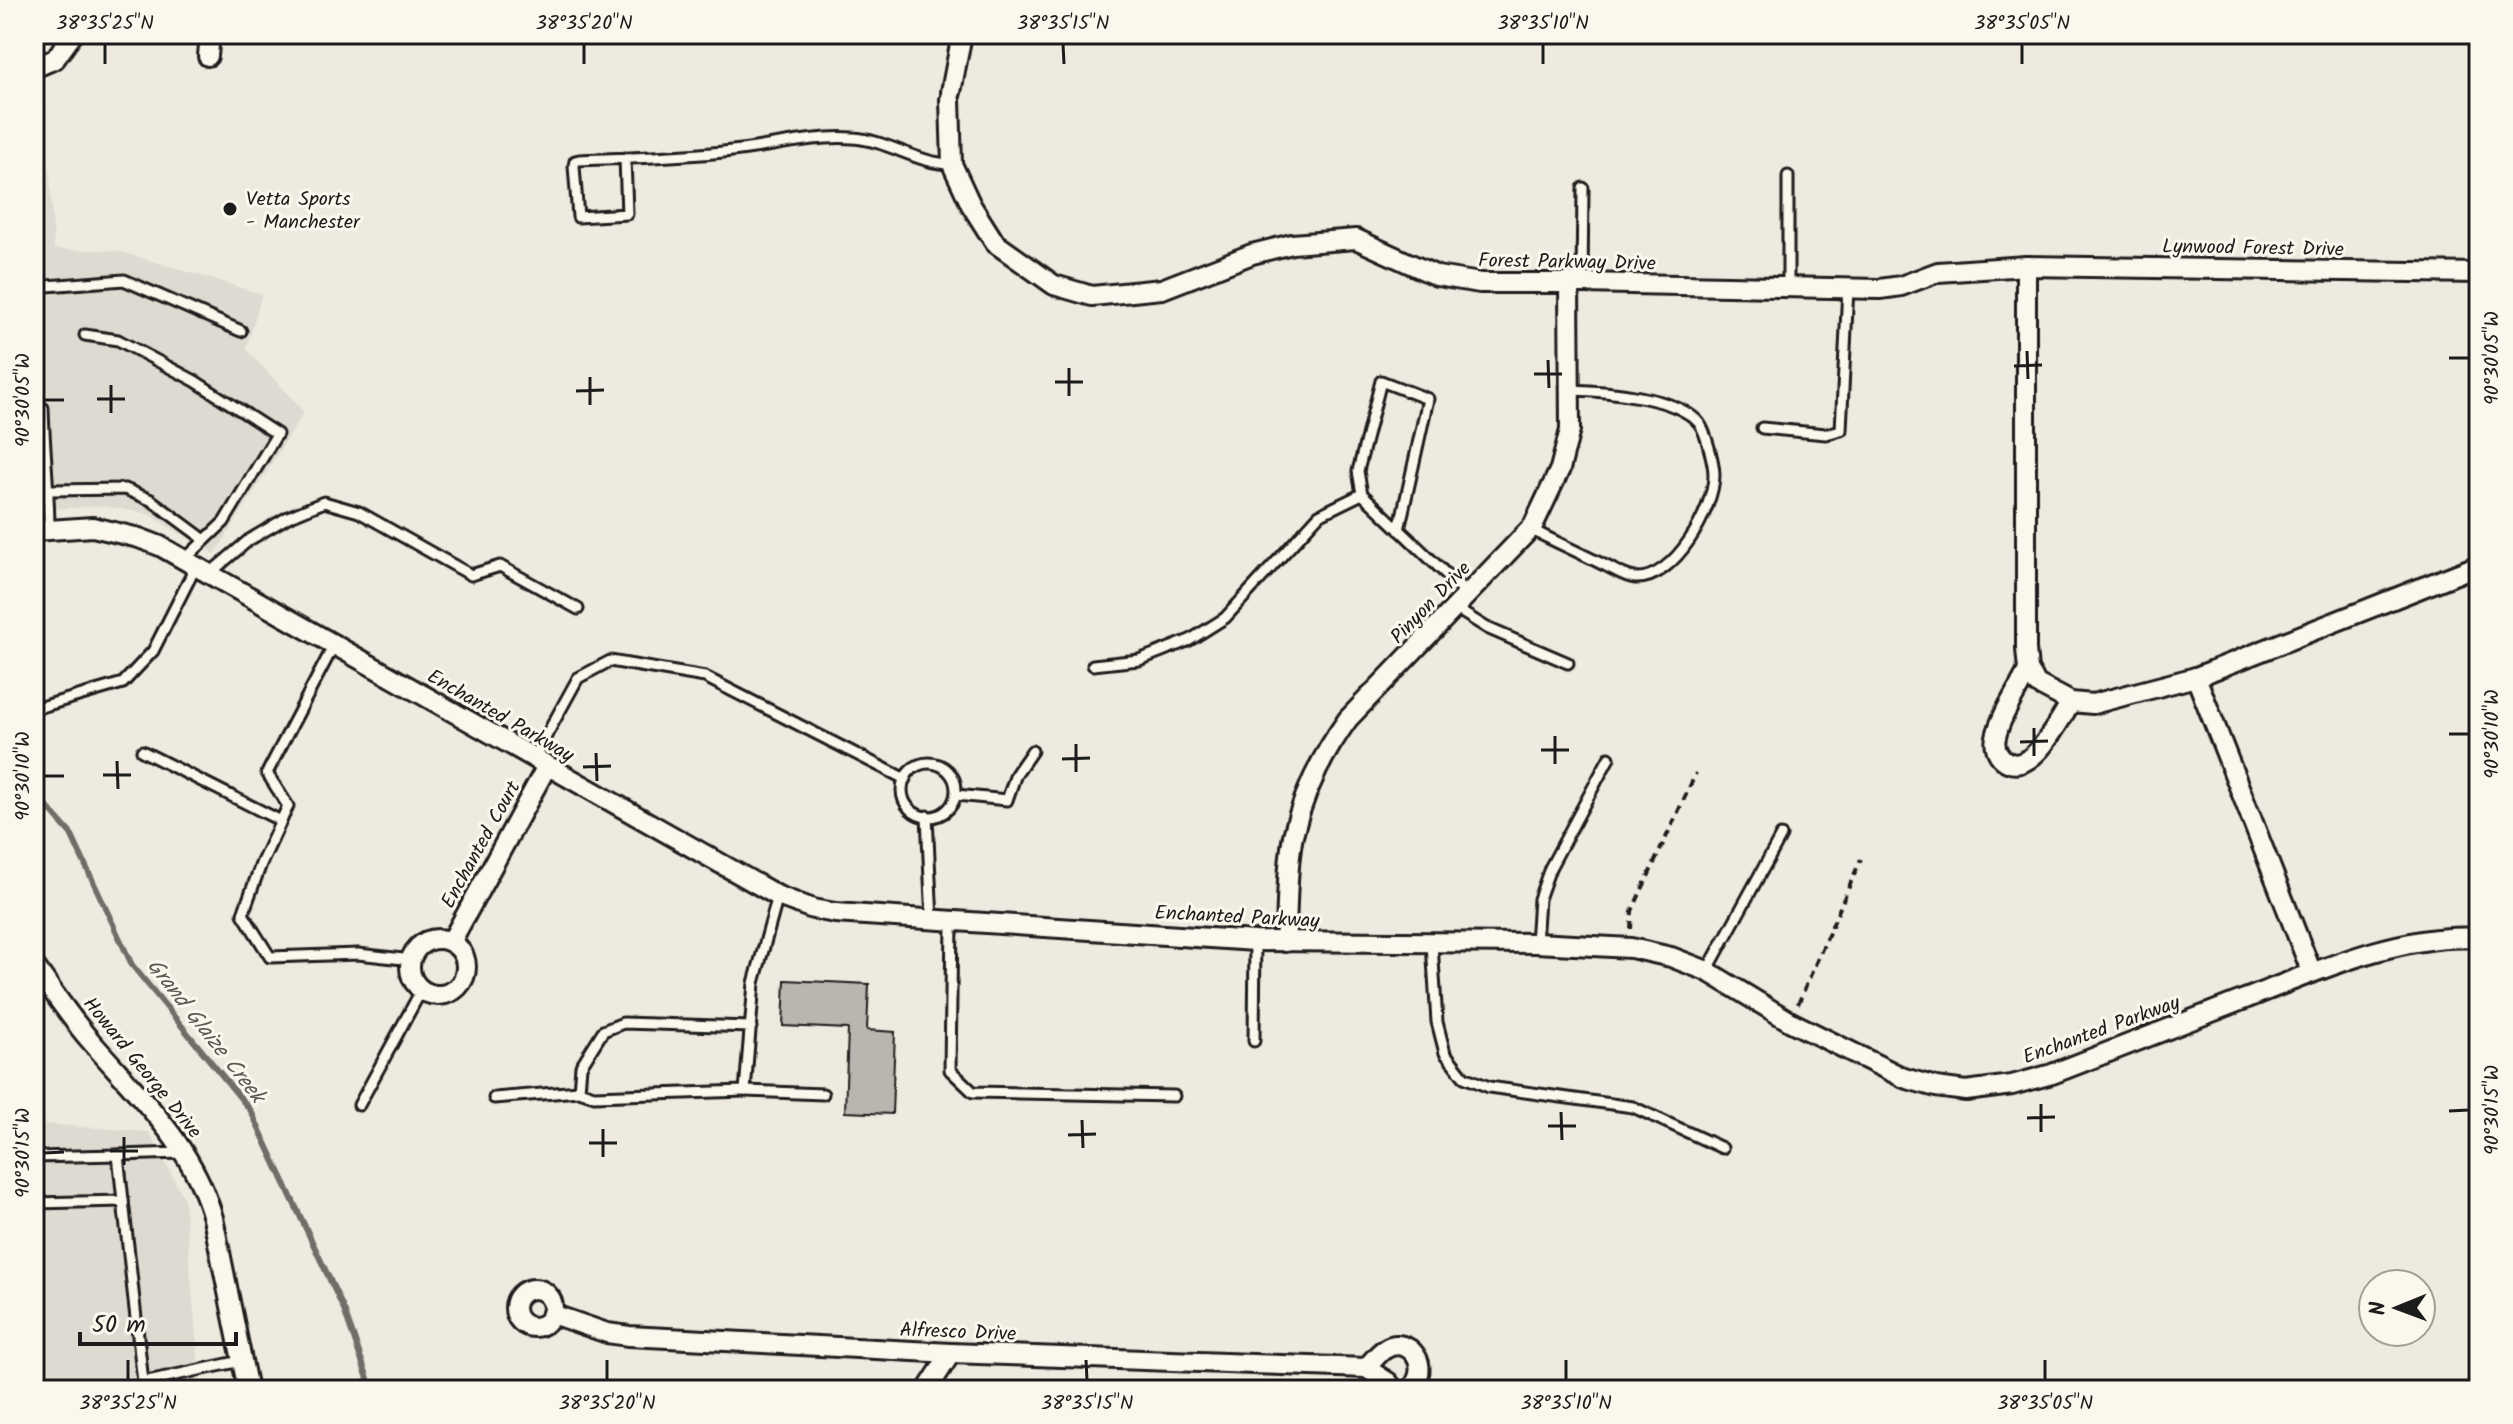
<svg xmlns="http://www.w3.org/2000/svg" width="2513" height="1424" viewBox="0 0 2513 1424" font-family="Kalam,sans-serif">
<rect width="100%" height="100%" fill="#eeeadf"/>
<filter id="ink" filterUnits="userSpaceOnUse"><feTurbulence type="fractalNoise" baseFrequency=".0125" numOctaves="2"/><feDisplacementMap in="SourceGraphic" scale="16" xChannelSelector="R" yChannelSelector="G"/><feConvolveMatrix kernelMatrix="1 2 1 2 8 2 1 2 1" color-interpolation-filters="sRGB"/></filter>
<g filter="url(#ink)">
<!-- built -->
<g fill="#dedad1">
<path d="M46,108L54,249L118,251L262,294L246,349L304,412L215,554L146,513L103,506L34,510V109Z"/>
<path d="M34,1123L149,1132L184,1198L201,1390H34Z"/>
</g>
<g fill="none" stroke-linecap="round" stroke-linejoin="round">
<!-- stream -->
<path stroke="#6f6d69" stroke-width="6" d="M34,792L71,834L132,965L251,1111L344,1310L372,1390"/>
</g>
<!-- building -->
<path fill="#b9b6af" stroke="#1c1c1c" stroke-width="2" d="M785,980L869,984L867,1030L895,1032L892,1114L845,1112L848,1029L783,1026Z"/>
<g fill="none" stroke-linecap="round" stroke-linejoin="round">
<!-- lane casing -->
<g stroke="#1c1c1c" stroke-width="15">
<g id="lane">
<path d="M625,158L627,214L578,217L574,166L575,161L579,160C630,158 681,157 732,151C771,147 813,135 853,138C888,140 917,164 952,164"/>
<path d="M1582,283L1583,188"/>
<path d="M34,287L124,280L241,331"/>
<path d="M1788,287V176"/>
<path d="M85,335L118,340L195,381L277,434L224,522L184,560"/>
<path d="M43,408C44,449 49,489 49,530"/>
<path d="M1762,428L1826,434L1841,430L1848,288"/>
<path d="M49,490L125,489L151,500L205,540"/>
<path d="M1530,529C1554,541 1578,552 1602,564C1612,568 1624,577 1635,578C1674,581 1714,509 1714,475C1714,463 1706,432 1699,423C1677,396 1603,391 1571,390"/>
<path d="M1399,530L1428,399L1381,381L1358,471L1362,494L1467,594"/>
<path d="M209,574L249,540L288,517L324,502L359,512L471,575L500,566L578,609"/>
<path d="M1455,608L1487,628L1568,663"/>
<path d="M334,645L267,773L288,806L261,864L243,914L270,957L358,954L412,960"/>
<path d="M1093,665L1139,660L1190,640L1225,618L1319,515L1362,494"/>
<path d="M34,709L123,683L153,651L196,566"/>
<path d="M142,751L281,821"/>
<path d="M534,758L578,678L610,661L705,677L905,779"/>
<circle cx="929" cy="790" r="27"/>
<path d="M956,795L1007,800L1016,774L1032,751"/>
<path d="M927,816L932,921"/>
<path d="M952,922L950,1070L973,1092L1174,1096"/>
<path d="M1536,943L1539,899L1550,868L1609,758"/>
<path d="M1432,944L1437,1022L1445,1053L1464,1077L1489,1087L1633,1107L1722,1148"/>
<path d="M1707,971L1781,836"/>
<path d="M751,1027L623,1023L603,1031L581,1066L579,1091L594,1096L745,1091L754,983L778,896"/>
<path d="M1254,1041L1255,941"/>
<path d="M745,1091L823,1094"/>
<path d="M494,1098L579,1091"/>
<path d="M359,1105L422,989"/>
<path d="M118,1155L182,1153"/>
<path d="M34,1157L118,1155L143,1382L241,1361"/>
<path d="M34,1203L123,1201"/>
</g>
</g>
<!-- street casing -->
<g stroke="#1c1c1c" stroke-width="24">
<g id="street">
<path d="M208,56L210,34"/>
<path d="M34,68L55,59L73,34"/>
<path d="M951,92L962,34"/>
<path d="M950,100L952,164L971,205L995,243L1054,285L1092,296L1162,289L1252,254L1292,244L1356,239L1437,276L1480,283H1582L1880,289L1901,286L1938,272L2026,266L2479,273"/>
<path d="M2026,266V649L2028,670L2037,684L2071,702L2093,704L2196,677L2479,565"/>
<path d="M34,531L93,527L139,538L160,546L778,896L813,909L835,913L1255,941L1536,943L1631,948L1671,957L1707,971L1791,1022L1904,1078L1936,1087L1966,1091L2012,1085L2052,1074C2116,1049 2181,1024 2245,999C2315,972 2402,932 2479,938"/>
<path d="M2028,670C2018,691 2001,714 1996,737C1994,745 1997,754 2003,759C2030,781 2059,720 2071,702"/>
<path d="M2196,677L2312,973"/>
<circle cx="438" cy="967" r="28"/>
<path d="M451,942L547,766"/>
<path d="M1285,942C1288,907 1286,870 1293,836C1303,793 1323,754 1348,719L1533,526L1560,469L1570,430L1569,282"/>
<path d="M34,965C52,990 69,1016 89,1039C137,1095 193,1144 213,1218L248,1390"/>
<circle cx="534" cy="1308" r="19"/>
<path d="M552,1314L607,1333L629,1336L951,1353L1366,1368L1388,1382L1394,1390"/>
<path d="M1366,1368C1372,1362 1378,1353 1385,1349C1408,1334 1434,1366 1410,1390"/>
<path d="M927,1390L951,1353"/>
</g>
</g>
<!-- path -->
<g stroke="#1c1c1c" stroke-width="4" stroke-dasharray="8 6" stroke-linecap="butt">
<path d="M1631,929L1632,911L1696,773"/>
<path d="M1798,1004L1861,859"/>
</g>
<!-- lane -->
<use href="#lane" stroke="#fbf7ec" stroke-width="9"/>
<!-- street -->
<use href="#street" stroke="#fbf7ec" stroke-width="18"/>
</g>
</g>
<!-- ticks -->
<path fill="none" stroke="#1c1c1c" stroke-width="3" d="M105,44V64M584,44V64M1063,44L1064,64M1543,44V64M2022,44V64M2027,351L2028,379M2449,358H2469M1548,360L1549,388M2014,366L2042,365M1069,368V396M1534,374H1562M590,377V405M1055,382H1083M111,385V413M576,391L604,390M97,399H125M44,400H64M2034,728V756M2449,734H2469M1555,736V764M2020,742L2048,741M1076,744V772M1541,750H1569M596,753L597,781M1062,759L1090,758M117,761L118,789M583,767L611,766M103,775H131M44,776H64M2041,1104V1132M2449,1111L2469,1110M1561,1112L1562,1140M2027,1118L2055,1117M1082,1120L1083,1148M1548,1126H1576M603,1129V1157M1068,1135L1096,1134M124,1137V1165M589,1143H617M110,1151H138M44,1153L64,1152M128,1360V1380M607,1360V1380M1086,1360L1087,1380M1566,1360V1380M2045,1360V1380"/>
<!-- markers -->
<circle fill="#1c1c1c" stroke="#fbf7ec" stroke-width="3" cx="230" cy="209" r="8"/>
<g text-anchor="middle" stroke-width="6" stroke-linejoin="round" paint-order="stroke">
<!-- poi labels -->
<g font-size="20" fill="#1c1c1c" stroke="#fbf7ec" text-anchor="start">
<text x="246" y="205">Vetta Sports<tspan x="246" dy="23">- Manchester</tspan></text>
</g>
<!-- street labels -->
<g font-size="20" fill="#1c1c1c" stroke="#fbf7ec">
<text transform="translate(2253 247) rotate(1)" y="7">Lynwood Forest Drive</text>
<text transform="translate(1567 261) rotate(1)" y="7">Forest Parkway Drive</text>
<text transform="translate(1430 602) rotate(-46)" y="7">Pinyon Drive</text>
<text transform="translate(501 715) rotate(30)" y="7">Enchanted Parkway</text>
<text transform="translate(480 844) rotate(-61)" y="7">Enchanted Court</text>
<text transform="translate(1237 916) rotate(3)" y="7">Enchanted Parkway</text>
<text transform="translate(2101 1029) rotate(-20)" y="7">Enchanted Parkway</text>
<text transform="translate(143 1067) rotate(51)" y="7">Howard George Drive</text>
<text transform="translate(958 1331) rotate(2)" y="7">Alfresco Drive</text>
</g>
<!-- water labels -->
<g font-size="22" font-style="italic" fill="#5a5956" stroke="#fbf7ec">
<text transform="translate(207 1030) rotate(52)" y="8">Grand Glaize Creek</text>
</g>
</g>
<!-- margin -->
<rect width="2513" height="1424" fill="none" stroke="#fbf7ec" stroke-width="88"/>
<!-- north arrow -->
<g transform="translate(2397 1308) rotate(269)"><circle r="38" fill="#fbf7ec" stroke="#a29f99" stroke-width="2"/>
<path d="M0-6L14 30L0 20L-14 30Z" fill="#1c1c1c"/>
<text y="-12" font-size="22" font-weight="bold" text-anchor="middle" fill="#1c1c1c">N</text>
</g>
<!-- scale -->
<path d="M80 1332v12h156v-12" fill="none" stroke="#1c1c1c" stroke-width="4"/>
<text x="92" y="1332" font-size="24" fill="#1c1c1c" stroke="#fbf7ec" stroke-width="6" paint-order="stroke">50 m</text>
<rect x="44" y="44" width="2425" height="1336" fill="none" stroke="#1c1c1c" stroke-width="3"/>
<g font-size="20" text-anchor="middle" fill="#1c1c1c">
<text x="105" y="29">38°35'25"N</text>
<text x="584" y="29">38°35'20"N</text>
<text x="1063" y="29">38°35'15"N</text>
<text x="1543" y="29">38°35'10"N</text>
<text x="2022" y="29">38°35'05"N</text>
<text transform="translate(2491 358) rotate(-90)" y="7">90°30'05"W</text>
<text transform="translate(22 400) rotate(-90)" y="7">90°30'05"W</text>
<text transform="translate(2491 734) rotate(-90)" y="7">90°30'10"W</text>
<text transform="translate(22 776) rotate(-90)" y="7">90°30'10"W</text>
<text transform="translate(2491 1110) rotate(-90)" y="7">90°30'15"W</text>
<text transform="translate(22 1153) rotate(-90)" y="7">90°30'15"W</text>
<text x="128" y="1409">38°35'25"N</text>
<text x="607" y="1409">38°35'20"N</text>
<text x="1087" y="1409">38°35'15"N</text>
<text x="1566" y="1409">38°35'10"N</text>
<text x="2045" y="1409">38°35'05"N</text>
</g>
</svg>
